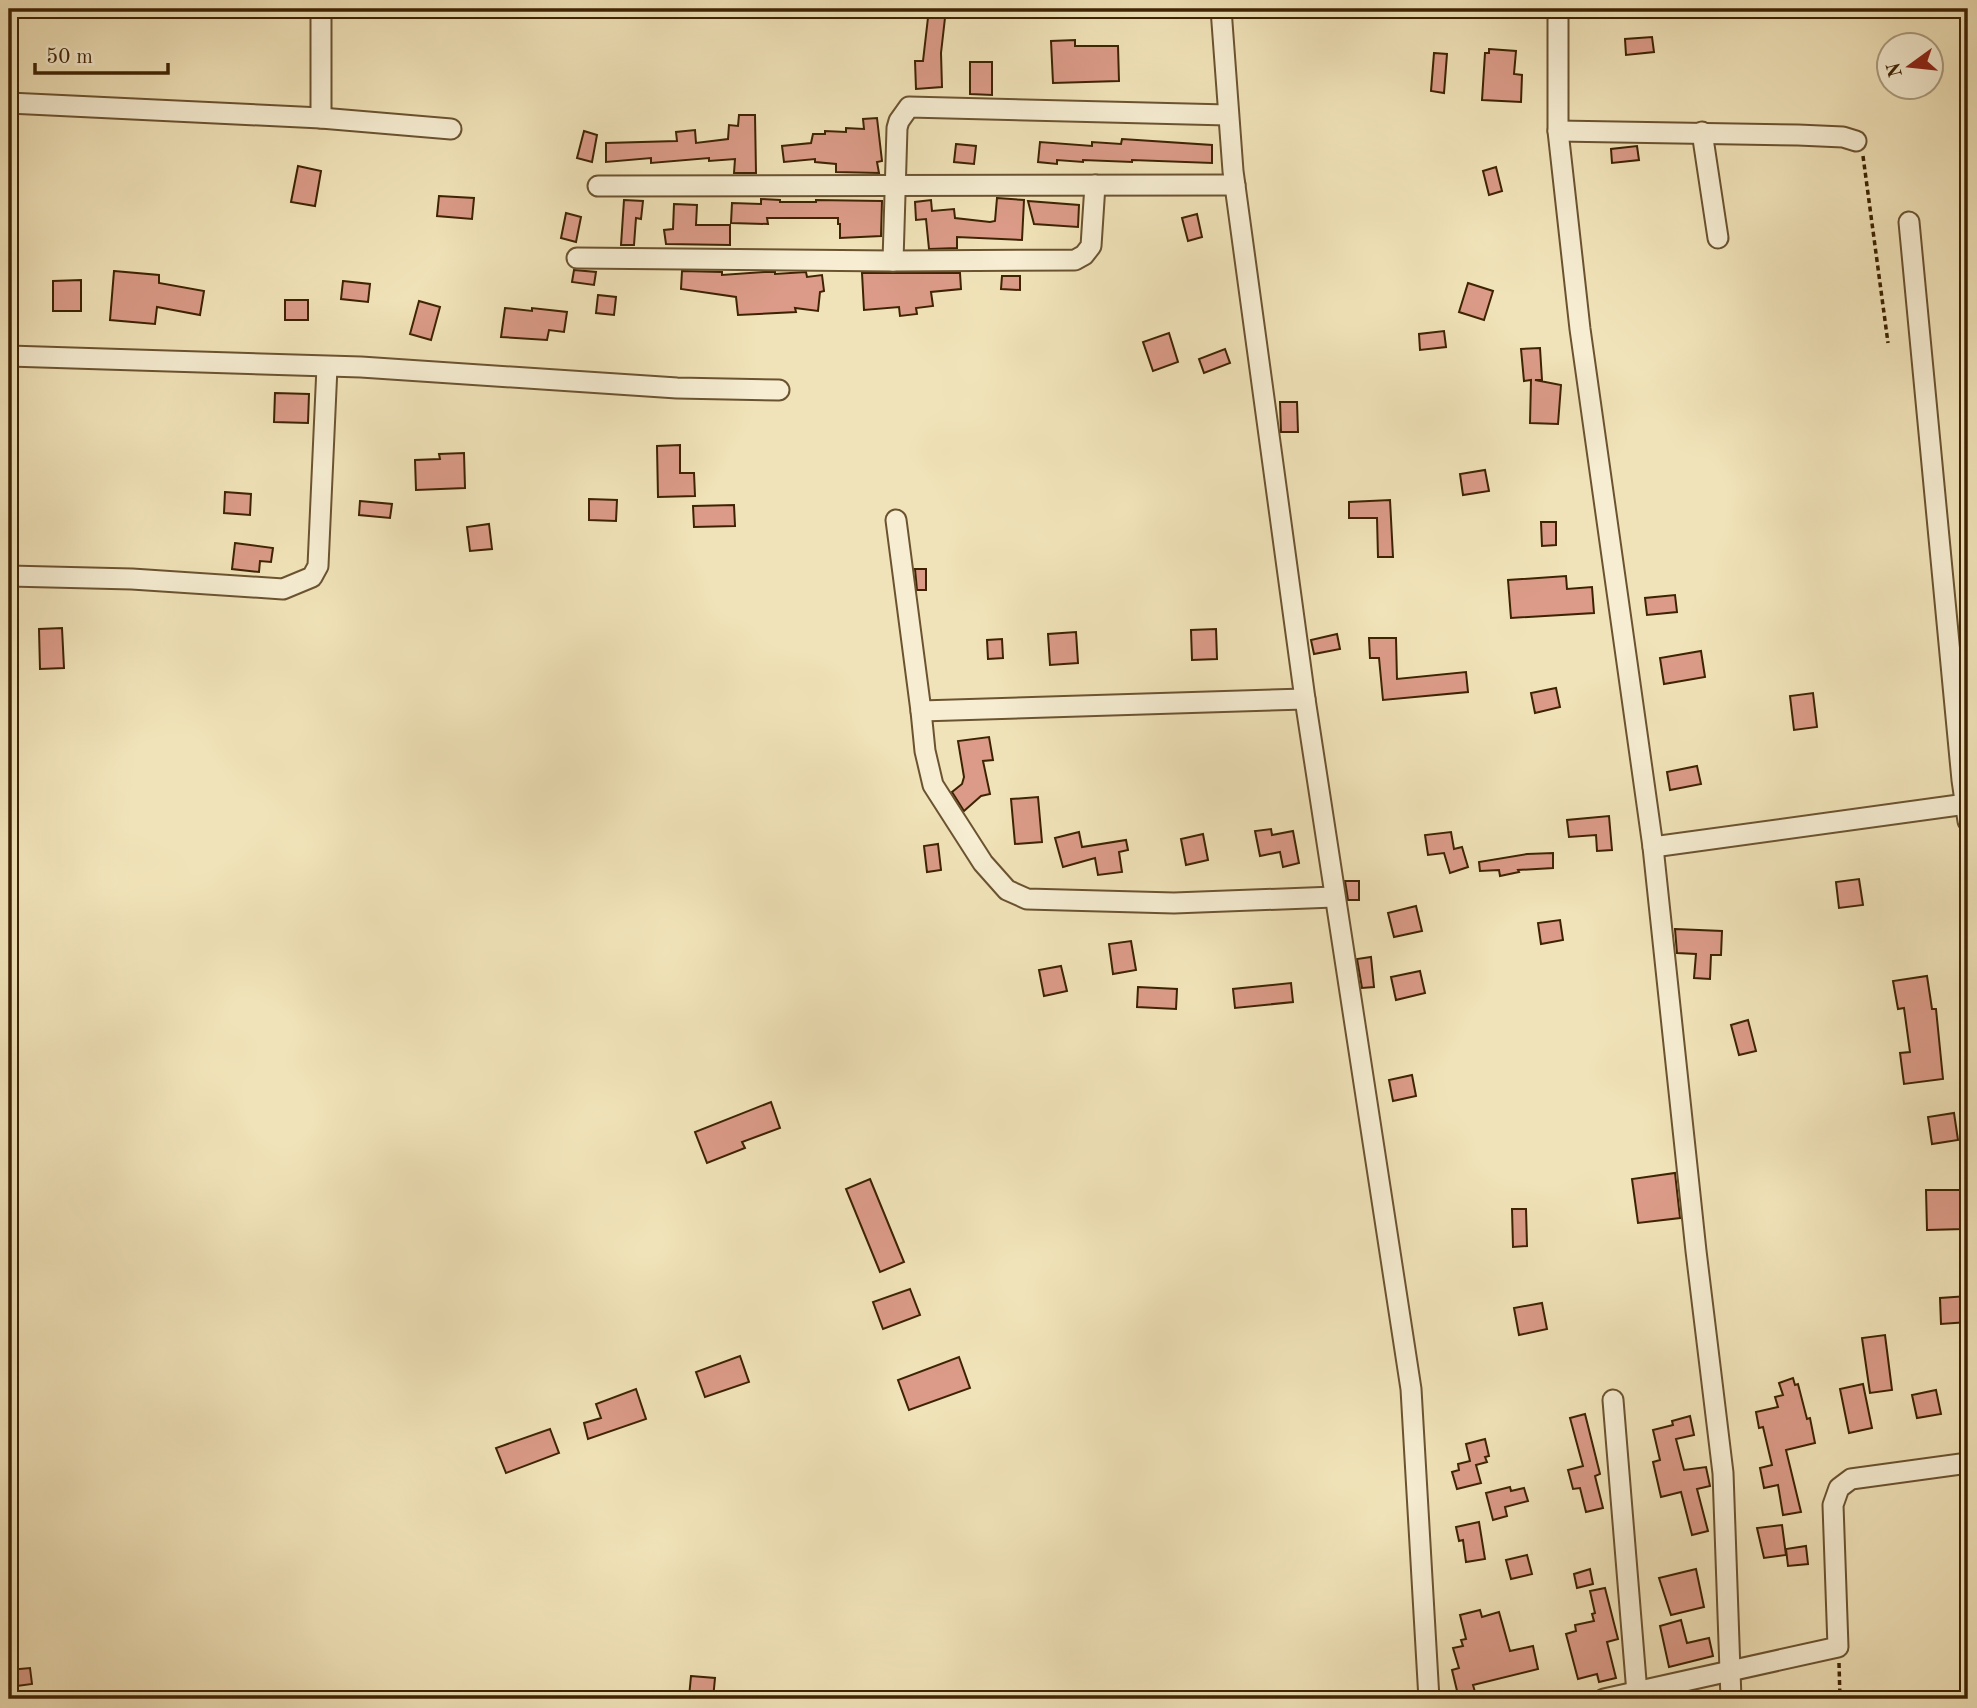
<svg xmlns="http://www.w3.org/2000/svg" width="1977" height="1708" viewBox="0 0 1977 1708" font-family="'Old Standard TT',serif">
<rect width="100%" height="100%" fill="#f1e3b9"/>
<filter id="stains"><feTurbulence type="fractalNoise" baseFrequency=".00286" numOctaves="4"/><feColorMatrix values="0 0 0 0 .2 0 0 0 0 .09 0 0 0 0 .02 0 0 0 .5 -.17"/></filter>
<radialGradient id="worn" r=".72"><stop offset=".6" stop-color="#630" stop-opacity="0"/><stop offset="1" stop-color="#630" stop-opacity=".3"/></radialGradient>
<!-- building -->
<g fill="#db9b88" stroke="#3e2303" stroke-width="2">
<path d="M929,9H946L941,53L942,87L916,89L915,61H923Z"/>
<path d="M1652,37L1654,52L1626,55L1625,39Z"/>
<path d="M1075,40V46H1118L1119,81L1053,83L1051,41Z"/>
<path d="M1489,49L1516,51L1514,74L1522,75L1521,102L1482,100L1485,53H1489Z"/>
<path d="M1434,53L1447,54L1444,93L1431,91Z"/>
<path d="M970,62H992V95L970,94Z"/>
<path d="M739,115H755L756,173H734L735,159L709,161V158L651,163V158L606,162V143L677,141L676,132L695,130L696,143L728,139L729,125L738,126Z"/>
<path d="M877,118L882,161L877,162L879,173L836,172V164L815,162V159L784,162L782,146L811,143L813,134H825V131L846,132V128L864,129L863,119Z"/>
<path d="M584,131L597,135L592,162L577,158Z"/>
<path d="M1122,139L1212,145V163L1132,160V162L1083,160V162L1057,160V164L1038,162L1040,142L1092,146V142L1121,144Z"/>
<path d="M956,144L976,146L974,164L954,162Z"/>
<path d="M1637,146L1639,160L1612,163L1611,149Z"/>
<path d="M298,166L321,171L315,206L291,202Z"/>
<path d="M1496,167L1502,191L1489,195L1483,171Z"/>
<path d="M439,196L474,198L472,219L437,216Z"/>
<path d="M997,198L1024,200L1022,240L957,237V248L929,249L926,219L916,220L915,202L931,200L932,211L954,209L955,218L990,222L995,221Z"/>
<path d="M761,199L780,200V202H816V200L882,201L881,236L840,238V224H838V218H767L768,224L731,223L732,203L761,204Z"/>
<path d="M624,200L643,201L641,219L636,218L634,245H621Z"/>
<path d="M1028,201L1079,205L1078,227L1034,224Z"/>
<path d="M674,204L697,205L696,225H730V245L666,244L664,230L673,229Z"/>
<path d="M566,213L581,217L576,242L561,238Z"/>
<path d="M1197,214L1202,237L1188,241L1182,218Z"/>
<path d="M574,270L596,272L594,285L572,282Z"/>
<path d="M114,271L159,275V283L204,291L200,315L157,307L155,324L110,320Z"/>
<path d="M682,271L722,272V275L764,272H775V274L806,272L807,277L822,275L824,291L820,292L818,311L795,308L796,312L738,315L736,297L681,289Z"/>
<path d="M862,273H960L961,289L931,292L933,306L916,308L917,314L900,316L899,307L864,310Z"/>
<path d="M1002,276H1020V290L1001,289Z"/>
<path d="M81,280V311H53V281Z"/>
<path d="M343,281L370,284L368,302L341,299Z"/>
<path d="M1468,283L1493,291L1484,320L1459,312Z"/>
<path d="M598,295L616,297L614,315L596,313Z"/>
<rect x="285" y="300" width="23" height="20"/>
<path d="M419,301L440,307L431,340L410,334Z"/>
<path d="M505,308L532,311V308L567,312L564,332L549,330L547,340L501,337Z"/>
<path d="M1444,331L1446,347L1420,350L1419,334Z"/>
<path d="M1169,333L1178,362L1153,371L1143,342Z"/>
<path d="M1540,348L1542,380H1535L1561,385L1558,424L1530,423L1531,380L1524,381L1521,349Z"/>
<path d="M1225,349L1230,363L1204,373L1199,359Z"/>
<path d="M275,393L309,394L308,423L274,422Z"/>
<path d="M1280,402H1297L1298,432H1281Z"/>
<path d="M680,445V473H694L695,496L658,497L657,446Z"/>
<path d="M464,453L465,488L416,490L415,460L440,459L439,454Z"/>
<path d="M1485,470L1489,491L1463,495L1460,474Z"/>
<path d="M225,492L251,494L250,515L224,513Z"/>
<path d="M589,499L617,500L616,521L589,520Z"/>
<path d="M1390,500L1393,557H1378L1377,518H1349V502Z"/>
<path d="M360,501L392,504L390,518L359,515Z"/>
<path d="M734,505L735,526L694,527L693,506Z"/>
<path d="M1541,522H1556V545L1542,546Z"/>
<path d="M489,524L492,549L470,551L467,527Z"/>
<path d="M235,543L273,548L271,562L260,561L259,572L232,569Z"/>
<path d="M915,569H926V590H917Z"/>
<path d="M1566,576L1567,589L1592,587L1594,613L1511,618L1508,580Z"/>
<path d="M1675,595L1677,612L1647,615L1645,598Z"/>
<path d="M62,628L64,668L40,669L39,629Z"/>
<path d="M1216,629L1217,659L1192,660L1191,630Z"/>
<path d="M1076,632L1078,663L1050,665L1048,634Z"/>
<path d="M1337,634L1340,649L1314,654L1311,640Z"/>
<path d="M1369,638H1396L1397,679L1466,672L1468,692L1383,700L1379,658H1370Z"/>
<path d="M1002,639L1003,658L988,659L987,640Z"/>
<path d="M1701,651L1705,677L1664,684L1660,658Z"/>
<path d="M1556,688L1560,707L1535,713L1531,693Z"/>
<path d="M1813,693L1817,727L1794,730L1790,696Z"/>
<path d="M989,737L993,760L983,761L990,794L981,796L964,811L952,792L962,784L964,777L958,741Z"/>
<path d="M1697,766L1701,784L1670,790L1667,772Z"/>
<path d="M1038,797L1042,842L1015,844L1011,799Z"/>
<path d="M1609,816L1612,850L1597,851L1596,835L1569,837L1567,820Z"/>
<path d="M1271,829L1272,835L1293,831L1299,863L1283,867L1280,852L1260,856L1255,831Z"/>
<path d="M1079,832L1082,847L1126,840L1128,850L1119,852L1122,872L1098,875L1095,858L1063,867L1055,838Z"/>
<path d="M1451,832L1454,849L1462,847L1468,867L1450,873L1444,853L1428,855L1425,835Z"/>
<path d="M1203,834L1208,860L1186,865L1181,839Z"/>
<path d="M938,844L941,870L927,872L924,846Z"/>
<path d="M1553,853V868L1518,870L1519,872L1500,876L1499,870L1480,871L1479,862L1527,854Z"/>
<path d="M1859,879L1863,905L1839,908L1836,882Z"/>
<path d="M1345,881H1359V900H1348Z"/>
<path d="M1416,906L1422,931L1394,937L1388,913Z"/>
<path d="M1560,920L1563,940L1541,944L1538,923Z"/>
<path d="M1675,929L1722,931L1721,955H1711L1710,979L1694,978L1696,954L1677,953Z"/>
<path d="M1131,941L1136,970L1113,974L1109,944Z"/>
<path d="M1371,957L1374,987L1362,988L1357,959Z"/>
<path d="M1061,966L1067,991L1044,996L1039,970Z"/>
<path d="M1420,971L1425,993L1396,1000L1391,977Z"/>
<path d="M1927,976L1932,1009H1936L1943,1079L1904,1084L1900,1053L1910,1052L1904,1008L1898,1009L1893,981Z"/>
<path d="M1291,983L1293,1002L1235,1008L1233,989Z"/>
<path d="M1138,987L1177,989L1176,1009L1137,1007Z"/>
<path d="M1748,1020L1756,1051L1739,1055L1731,1025Z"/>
<path d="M1412,1075L1416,1096L1393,1101L1389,1080Z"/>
<path d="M771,1102L780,1128L742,1142L745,1148L707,1163L695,1132Z"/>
<path d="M1954,1113L1958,1140L1932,1144L1928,1117Z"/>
<path d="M1675,1173L1680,1218L1638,1223L1632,1179Z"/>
<path d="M870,1179L904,1262L880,1272L846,1189Z"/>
<path d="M1926,1190H1963L1964,1229L1927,1230Z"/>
<path d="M1512,1209H1526L1527,1246L1513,1247Z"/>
<path d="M910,1289L920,1315L883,1329L873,1302Z"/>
<path d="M1968,1296V1322L1941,1324L1940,1298Z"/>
<path d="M1542,1303L1547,1329L1519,1335L1514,1308Z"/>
<path d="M1885,1335L1892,1390L1870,1393L1862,1338Z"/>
<path d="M740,1356L749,1382L705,1397L696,1372Z"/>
<path d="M959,1357L970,1388L909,1410L898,1380Z"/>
<path d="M1793,1378L1795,1385L1798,1384L1807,1419L1810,1418L1815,1443L1786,1450L1801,1512L1783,1515L1778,1485L1764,1488L1760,1468L1772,1465L1763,1427L1759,1428L1756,1412L1778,1407L1775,1397L1783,1395L1779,1383Z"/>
<path d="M1863,1384L1872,1428L1849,1433L1840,1389Z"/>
<path d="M636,1389L646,1419L588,1439L584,1423L601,1418L596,1404Z"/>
<path d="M1936,1390L1941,1414L1917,1418L1912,1395Z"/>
<path d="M1585,1414L1600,1474L1595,1476L1603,1508L1586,1512L1580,1488L1573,1489L1568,1470L1583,1466L1570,1418Z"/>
<path d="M1690,1416L1694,1435L1676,1439L1684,1470L1706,1467L1710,1486L1697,1489L1708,1531L1692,1535L1681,1492L1661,1497L1653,1462L1660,1460L1653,1430L1673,1425L1672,1421Z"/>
<path d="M550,1429L559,1453L506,1473L496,1448Z"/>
<path d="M1485,1439L1489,1456L1485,1457L1487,1462L1476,1465L1481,1483L1457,1489L1452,1472L1459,1470L1458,1464L1470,1461L1466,1444Z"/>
<path d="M1510,1487L1511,1491L1524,1488L1528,1501L1505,1507L1507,1516L1493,1520L1486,1493Z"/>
<path d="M1479,1522L1485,1559L1466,1562L1463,1540L1459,1541L1456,1527Z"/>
<path d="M1782,1525L1786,1555L1764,1558L1757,1528Z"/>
<path d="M1806,1546L1808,1564L1788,1566L1786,1549Z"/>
<path d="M1527,1555L1532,1574L1511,1579L1506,1560Z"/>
<path d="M1590,1569L1593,1584L1577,1588L1574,1574Z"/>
<path d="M1696,1569L1704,1607L1671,1615L1659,1578Z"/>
<path d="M1605,1588L1618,1639L1607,1642L1616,1678L1599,1682L1597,1674L1578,1679L1566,1634L1576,1631L1575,1625L1594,1621L1592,1614L1595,1613L1590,1591Z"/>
<path d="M1480,1610L1482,1617L1499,1612L1510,1651L1533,1646L1538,1669L1473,1685L1477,1699H1459L1452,1670L1459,1668L1453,1648L1463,1646L1461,1640L1466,1639L1460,1615Z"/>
<path d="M1681,1620L1687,1643L1709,1638L1713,1656L1669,1667L1660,1626Z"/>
<path d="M30,1668L32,1684L9,1687V1670Z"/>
<path d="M691,1676L715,1678L713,1699L689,1697Z"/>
</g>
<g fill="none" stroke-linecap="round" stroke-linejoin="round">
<!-- minor casing -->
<g stroke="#6b5330" stroke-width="23">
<g id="minor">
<path d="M1221,9L1233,171L1305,699L1411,1389L1429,1699"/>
<path d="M1558,9V131L1580,329L1653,847L1696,1251L1723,1473L1731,1699"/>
<path d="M9,103L321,118L451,129"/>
<path d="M321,118V9"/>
<path d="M1558,131L1798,135L1843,137L1856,141"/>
<path d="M1702,132L1718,238"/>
<path d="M598,186L1235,185"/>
<path d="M1909,222L1962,780L1968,821"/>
<path d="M577,258L893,261L1075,260L1084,255L1091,246L1095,185"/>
<path d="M893,261L897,128L899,121L909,107L1228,115"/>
<path d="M9,356L361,367L677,388L779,390"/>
<path d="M896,520L921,711L925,751L933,785L983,863L1007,890L1027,899L1174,903L1334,897"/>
<path d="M9,576L132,579L283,589L312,577L318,566L327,367"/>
<path d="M921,711L1305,699"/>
<path d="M1653,847L1966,804"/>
<path d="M1613,1400L1637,1693"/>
<path d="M1604,1699L1838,1647L1833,1505L1839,1488L1851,1479L1968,1463"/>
</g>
</g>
<!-- path -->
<g stroke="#3e2303" stroke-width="3.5" stroke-dasharray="5 3.5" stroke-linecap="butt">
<path d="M1863,156L1888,343"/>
<path d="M1839,1663L1840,1699"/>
</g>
<!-- minor -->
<use href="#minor" stroke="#f6edd2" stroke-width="19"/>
</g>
<!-- margin -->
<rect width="1977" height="1708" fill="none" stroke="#f1e3b9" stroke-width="35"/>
<rect x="10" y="10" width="1956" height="1687" fill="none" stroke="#3e2303" stroke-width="3.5"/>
<rect x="18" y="18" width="1942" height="1673" fill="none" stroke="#3e2303" stroke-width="2"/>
<!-- north arrow -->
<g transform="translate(1910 66) rotate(255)"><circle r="33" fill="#f6edd2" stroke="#ac9c7f" stroke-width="2"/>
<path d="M0-5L12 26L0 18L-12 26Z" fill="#8f2418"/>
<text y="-10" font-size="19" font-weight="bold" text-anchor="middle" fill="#3e2303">N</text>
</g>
<!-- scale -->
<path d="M35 63v10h133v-10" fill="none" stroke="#3e2303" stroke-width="3.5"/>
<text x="46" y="63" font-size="21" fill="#3e2303" stroke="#f6edd2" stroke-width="5" paint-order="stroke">50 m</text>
<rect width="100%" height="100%" filter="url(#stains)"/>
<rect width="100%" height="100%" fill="url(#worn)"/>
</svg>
